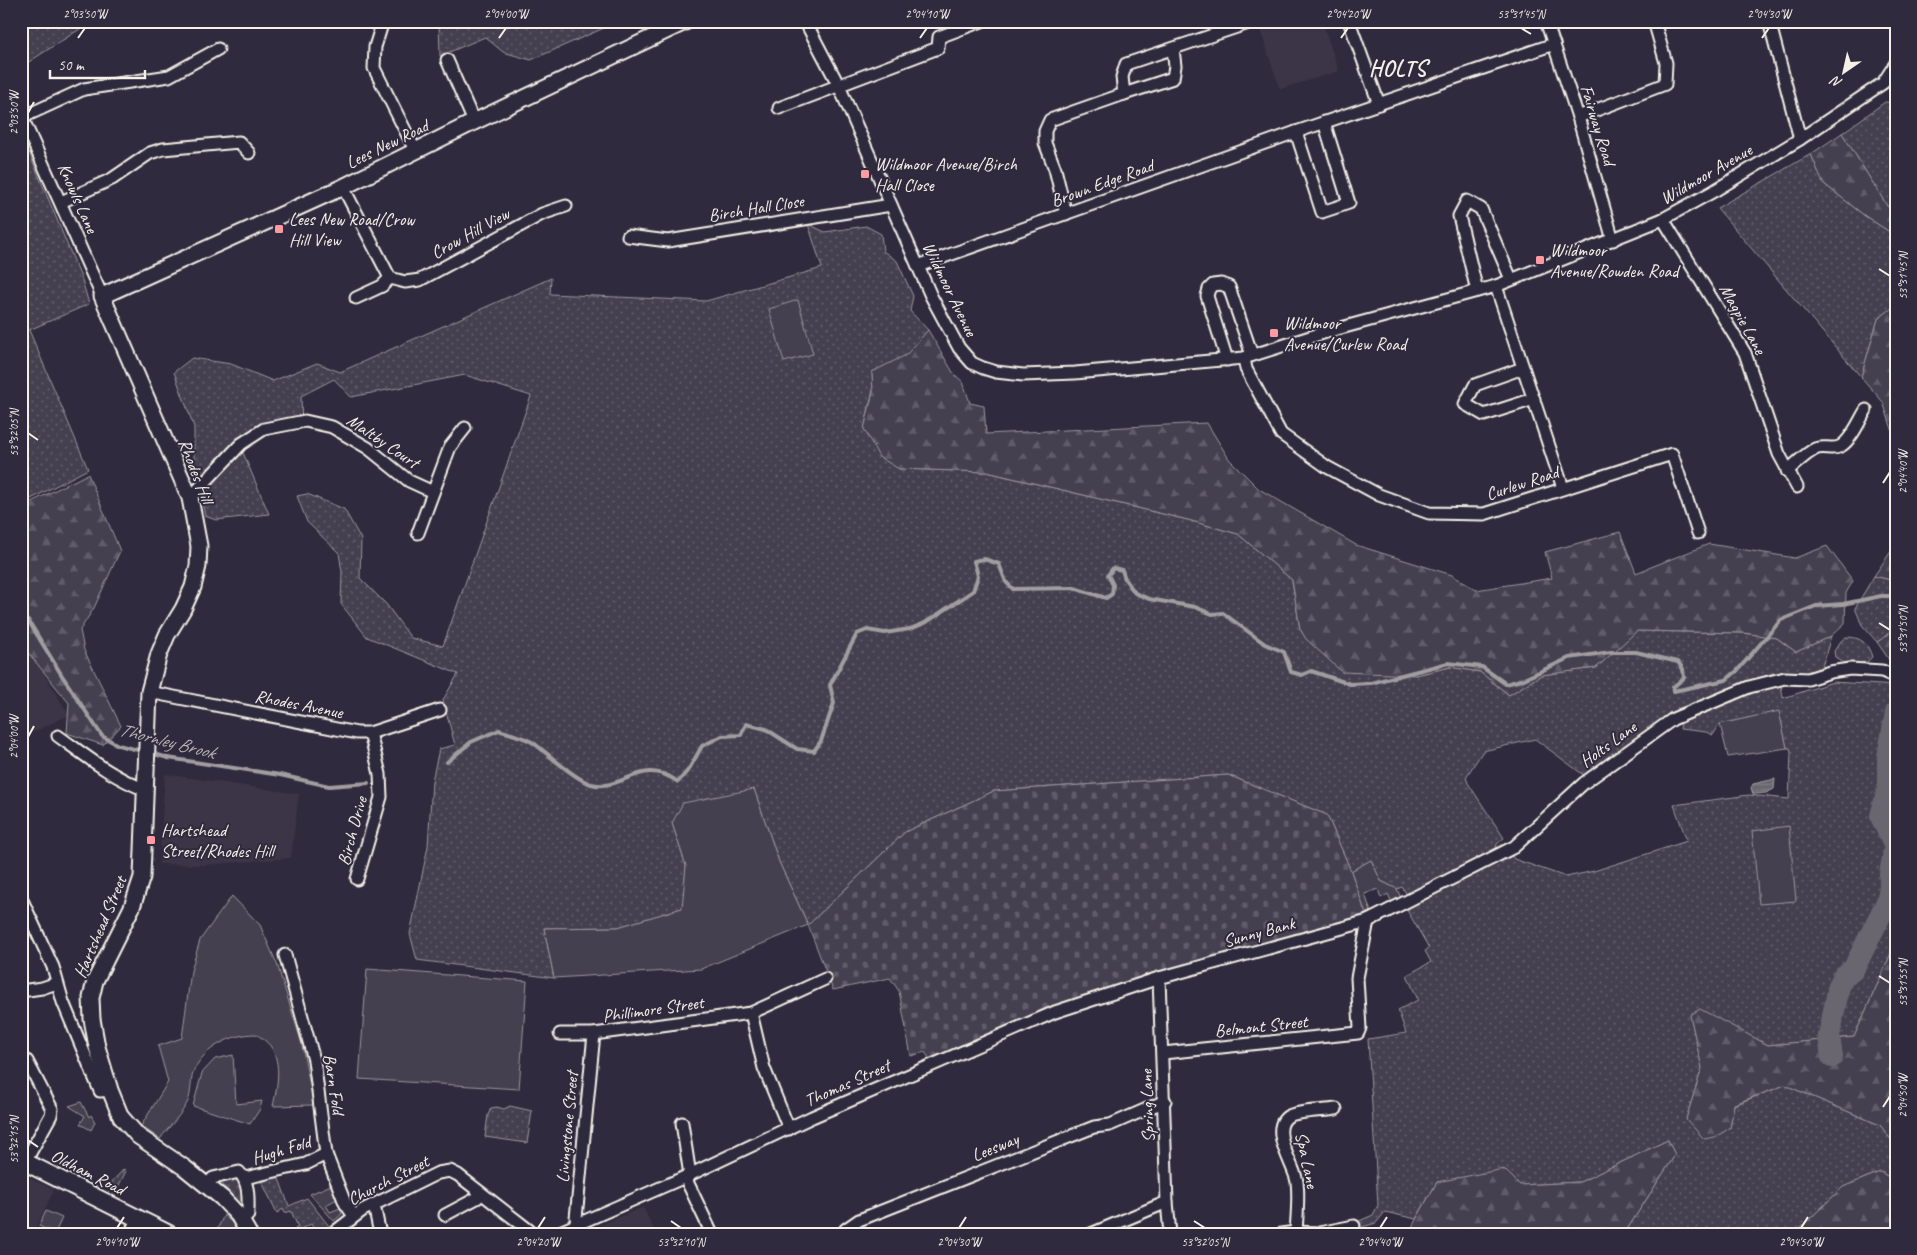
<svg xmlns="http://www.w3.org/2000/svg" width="1917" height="1255" viewBox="0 0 1917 1255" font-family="Caveat,sans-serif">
<defs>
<pattern id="grass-dots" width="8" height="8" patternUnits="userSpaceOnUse" patternTransform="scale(1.25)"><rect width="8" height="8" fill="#454050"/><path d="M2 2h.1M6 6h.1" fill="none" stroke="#605c69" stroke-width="1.8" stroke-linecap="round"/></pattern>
<pattern id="forest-firs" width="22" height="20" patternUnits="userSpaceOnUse" patternTransform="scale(1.25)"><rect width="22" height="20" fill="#454050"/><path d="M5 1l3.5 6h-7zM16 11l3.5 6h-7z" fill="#605c69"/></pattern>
<pattern id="cemetery-stones" width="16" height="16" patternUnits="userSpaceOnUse" patternTransform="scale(1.25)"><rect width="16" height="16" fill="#454050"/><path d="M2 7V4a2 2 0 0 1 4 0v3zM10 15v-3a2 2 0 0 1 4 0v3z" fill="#605c69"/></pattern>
<pattern id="water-rules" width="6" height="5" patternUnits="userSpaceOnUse" patternTransform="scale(1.25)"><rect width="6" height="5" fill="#6a6670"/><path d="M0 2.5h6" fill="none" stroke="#807c84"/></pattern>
</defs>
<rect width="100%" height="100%" fill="#2f2a3d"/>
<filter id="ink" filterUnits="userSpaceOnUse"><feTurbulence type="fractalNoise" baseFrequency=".02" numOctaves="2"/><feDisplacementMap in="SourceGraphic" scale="10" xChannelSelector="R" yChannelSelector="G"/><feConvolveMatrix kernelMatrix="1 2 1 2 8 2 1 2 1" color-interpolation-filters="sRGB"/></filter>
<g filter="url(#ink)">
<!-- built -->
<g fill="#3b3647">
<path d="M1257,21H1322L1339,71L1280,89Z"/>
<path d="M21,636L69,715L21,738Z"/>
<path d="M165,774L299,794L291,858L203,865L159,864Z"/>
<path d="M21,1174L54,1190L33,1234H21Z"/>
<path d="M643,1207L656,1234H580Z"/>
</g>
<!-- grass -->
<g fill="url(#grass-dots)" stroke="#9c989c">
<path d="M21,21H96L83,27L21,67Z"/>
<path d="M439,21H620L531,60L503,52L485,37L440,56Z"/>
<path d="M1885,102L1896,103V213L1887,206L1842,133Z"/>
<path d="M21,133L82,280L89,304L29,330L88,469L25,502H21Z"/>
<path d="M1811,154L1823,183L1865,216L1896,236V305L1878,319L1861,377L1717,208Z"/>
<path d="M808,224L825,232L866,226L881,234L883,251L897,261L913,296L910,311L928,330L906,357L872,372L873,390L864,429L899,469L987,472L1188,520L1238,534L1292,580L1300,629L1416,675L1450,667L1480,672L1509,695L1541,675L1596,668L1636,631L1744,633L1777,638L1796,652L1831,636L1822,667L1812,673L1770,674L1677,709L1585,776L1535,739L1483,751L1466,777L1468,783L1504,838L1497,844L1495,854L1408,896L1402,887L1397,889L1381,881L1371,860L1351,871L1327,815L1228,775L994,791L905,832L808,925L779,862L754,789L672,823L686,866L683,908L618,927L544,928L554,978L417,960L410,934L428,846L432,781L439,749L455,745L443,700L458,674L367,637L341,604L342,572L339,553L307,522L297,496L307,494L344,509L361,539L360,578L386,604L411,638L443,646L531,396L465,375L351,397L334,379L301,396L302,428L272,432L241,448L269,514L216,520L205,516L194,460V427L174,372L192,358L231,364L273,381L317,363L340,372L551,278L550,294L706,301L822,268Z"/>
<path d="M1874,576L1891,580L1896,583C1896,610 1903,626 1877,642L1862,625L1855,608Z"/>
<path d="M1846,637C1861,637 1868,643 1872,657L1867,662L1848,666L1835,657L1834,651L1841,641Z"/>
<path d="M1833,682L1896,686V931L1890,956L1854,1037L1768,1045L1700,1010L1690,1015L1702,1068L1686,1119L1730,1128L1734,1105L1785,1085L1880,1125L1896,1146V1181L1880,1172L1843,1187L1794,1234H1624L1675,1155L1668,1140L1580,1182L1520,1185L1437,1182L1416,1219L1385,1212L1376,1223L1359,1228L1357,1222L1373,1215L1378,1205L1368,1039L1406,1033L1398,1010L1418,1000L1407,975L1431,962L1425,951L1429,948L1408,912V907L1512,856L1514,859L1566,877L1594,871L1687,841L1674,805L1749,795L1789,799L1791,752L1790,748H1787L1779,712L1720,724L1713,735L1706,732L1680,729L1682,717L1746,691L1781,684L1783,698Z"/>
<path d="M510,1106L532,1111L527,1143L485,1137L488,1115L491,1108L497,1107L504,1109Z"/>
<path d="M124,1169L126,1171L115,1193L106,1188Z"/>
<path d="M278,1176L289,1206L307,1198L329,1226L316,1233L311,1224L296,1231L295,1229L298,1227L291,1211L285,1213L283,1209L277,1213L262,1182Z"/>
<path d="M229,1178L238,1180L243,1190L245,1209L219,1181Z"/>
</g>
<!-- forest -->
<g fill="url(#forest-firs)" stroke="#9c989c">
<path d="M1842,133L1887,206L1896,213V236L1865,216L1823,183L1811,154Z"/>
<path d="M1896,305V441L1883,402L1861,377L1878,319Z"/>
<path d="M928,330L954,374L963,382L970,403L984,406L986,434L1207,423L1229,459L1259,489L1356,545L1452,575L1476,590L1552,578L1545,552L1620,532L1636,573L1709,544L1795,558L1827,546L1853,581L1846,593L1845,623L1831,636L1796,652L1777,638L1744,633L1637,631L1596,668L1541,675L1509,695L1480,672L1450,667L1416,675L1342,672L1306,639L1300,629L1292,580L1238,534L1188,520L987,472L899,469L879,457L864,429L873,392L872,372L906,355Z"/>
<path d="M88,474L120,551L94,608L80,630L84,650L121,726L103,745L67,733L69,703L21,644V505L27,504Z"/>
<path d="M1896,544V583L1891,580L1874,576Z"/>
<path d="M1896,623V670L1877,642L1888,635Z"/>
<path d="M1896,931V1146L1880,1125L1785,1085L1734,1104L1730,1128L1715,1137L1704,1139L1686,1119L1702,1068L1690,1015L1700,1009L1768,1045L1854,1037L1890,956Z"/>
<path d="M1668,1140L1675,1155L1624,1234H1408L1437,1182L1504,1169L1520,1185L1580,1182Z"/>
<path d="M1880,1172L1896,1181V1234H1794L1843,1187Z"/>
</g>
<!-- cemetery -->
<path fill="url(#cemetery-stones)" stroke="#9c989c" d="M1228,775L1327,815L1351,871L1366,914L1149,976L931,1061L925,1052L911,1056L899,991L890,978L833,990L808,925L905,832L994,791Z"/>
<!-- garden -->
<g fill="#454050" stroke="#9c989c">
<path d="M798,300L813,354L784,362L769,309Z"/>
<path d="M1779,711L1787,748L1728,757L1720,724Z"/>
<path d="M754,789L779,862L808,925L701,969L554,978L544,928L618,927L682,908L686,866L672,823L683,803Z"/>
<path d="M1789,826L1796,901L1759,904L1752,831Z"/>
<path d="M1371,860L1381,881L1397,889L1401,898L1392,903L1388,894L1381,898L1378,889L1365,894L1371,912L1366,914L1351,871Z"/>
<path d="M232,896L260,925L277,964L301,1041L314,1105L273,1106C277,1088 282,1064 271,1047C268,1042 260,1037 256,1034C232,1034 205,1047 194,1070C190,1079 192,1091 188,1101C182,1114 169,1127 160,1139L141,1126L168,1082L158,1046L182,1038L191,971L200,940Z"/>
<path d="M367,969L527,981L519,1089L359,1079Z"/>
<path d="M233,1055L236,1104L262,1101L260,1109L250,1124L193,1106L202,1073L215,1059Z"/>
<path d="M81,1102L89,1117L91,1115L95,1122L91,1130L80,1124L85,1116L69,1106Z"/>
<path d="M331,1185L337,1199L326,1205L330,1212L340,1208L342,1214L334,1221L310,1194Z"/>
<path d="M46,1211L62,1218L55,1233L39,1226Z"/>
<path d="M224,1215L233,1224L239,1234H215Z"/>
</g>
<!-- water -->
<path fill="url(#water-rules)" stroke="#a19ea0" d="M1775,779L1774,789L1766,793L1753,794L1751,788L1753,784Z"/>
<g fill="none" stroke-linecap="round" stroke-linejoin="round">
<!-- stream -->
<g stroke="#a19ea0" stroke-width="4">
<path d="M21,617L28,620L61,674L102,736L118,745L142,751"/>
<path d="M151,753L168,758L280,775L329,786L368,783"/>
<path d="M447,762L471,742L499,730C510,734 526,737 535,744C548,754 576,780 591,784C624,792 641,755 678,782L689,769L702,746L722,736L741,735L746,724L766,729L797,749L814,751L821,741L834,703L830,685L857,634L867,630L885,633L910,629L925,623L973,591L978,576L974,561L984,559L999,564L1006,582L1013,589L1074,588L1106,598L1112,594L1113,585L1108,575L1113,568L1122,570L1125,579L1135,593L1149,599L1195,607L1212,614L1223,613L1265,644L1284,652L1291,672L1302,675L1311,671L1350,684L1371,683L1448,663L1482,667L1506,684L1524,679L1569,658L1611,652H1636L1678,662L1683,669L1684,678L1673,687L1674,691L1726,680L1737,671L1781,620L1816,606L1843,604L1881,596H1896"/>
</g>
<!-- river -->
<path stroke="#6a6670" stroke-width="22" d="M1832,1057L1829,1036L1839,986L1844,976L1853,970L1887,902L1890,889V874L1895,847L1881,816L1888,789V757L1896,713"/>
<!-- street casing -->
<g stroke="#f4f1e8" stroke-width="15">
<g id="street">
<path d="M383,21L375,47L374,68L416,152"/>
<path d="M805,21L839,86L931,296L959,348L972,363L983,368L996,372L1023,375L1075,373L1244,358L1326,332L1496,286L1663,219L1714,191L1800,139L1883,83L1896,63"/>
<path d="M1349,21L1379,104"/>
<path d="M1546,21L1578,117L1613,240"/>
<path d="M1769,21L1800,139"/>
<path d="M447,60L474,122"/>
<path d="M1124,94L1173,78L1175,66L1173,49"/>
<path d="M779,108L938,48L939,37L982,21"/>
<path d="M21,115L102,296"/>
<path d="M23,117L84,89L169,76L218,49"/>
<path d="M1578,117L1665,84L1666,63L1654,21"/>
<path d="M1296,132L1322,212L1349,203L1324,122"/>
<path d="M343,187L390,278L405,282L420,280L542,214L566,206"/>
<path d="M61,202L112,179L150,153L163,149L239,142L249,153"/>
<path d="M1066,214L1055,169L1045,143V131L1050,120L1124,94L1122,77L1126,64L1255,21"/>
<path d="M1663,219L1745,353L1779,454L1797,487"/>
<path d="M628,236L668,241L891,205"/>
<path d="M918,266L1296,132L1554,44"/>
<path d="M1496,286L1563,488"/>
<path d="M1477,291L1459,216L1467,201L1481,209L1511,279"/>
<path d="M356,298L382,286L390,278"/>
<path d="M1244,358L1246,369L1281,434L1327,467L1379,495L1429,513L1484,514L1672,454L1698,533"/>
<path d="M1227,360L1207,296L1209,289L1213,285L1221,284L1229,287L1252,355"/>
<path d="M1523,368L1475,385L1465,404L1484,415L1534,399"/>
<path d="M1787,471C1796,464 1805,454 1815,449C1823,445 1833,451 1841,446C1852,439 1859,421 1866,410"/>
<path d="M190,498L241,444L264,429L305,421L332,427L368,448L409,481L433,492"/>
<path d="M418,533L450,447L465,428"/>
<path d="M149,692L357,733H370L440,710"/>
<path d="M58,736C86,756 113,778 146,790"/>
<path d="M357,879L381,797L380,774L370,733"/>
<path d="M21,898L53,967L63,1002L100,1091L110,1090"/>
<path d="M285,955L314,1060L326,1154L345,1203L354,1216"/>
<path d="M1159,978L1167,1202L1170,1234"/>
<path d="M21,991L42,988L57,983"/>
<path d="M751,1013L764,1068L789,1129"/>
<path d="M560,1034H594L751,1013L825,979"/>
<path d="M1163,1053L1358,1033L1360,1028L1357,978L1368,921"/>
<path d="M682,1123L690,1175"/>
<path d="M25,1162L51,1115L52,1109L27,1061"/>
<path d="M685,1177L712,1234"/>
<path d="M245,1178L306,1164L326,1154"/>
<path d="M207,1185L213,1178L239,1172C250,1183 248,1200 248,1215L242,1221"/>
<path d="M374,1205L380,1234"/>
<path d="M445,1215L477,1198L481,1193"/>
<path d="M579,1223L576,1218L594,1034"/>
<path d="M1296,1232C1297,1215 1299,1198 1297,1182C1295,1166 1269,1131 1287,1117C1295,1111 1325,1111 1336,1109"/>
<path d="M130,1234L137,1219"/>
<path d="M332,1234L363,1210L438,1173L450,1171L458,1175L534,1234"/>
<path d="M555,1234L685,1177L812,1117L1055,1012L1159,978L1368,921L1514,847L1584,783L1673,719L1749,687L1785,678L1808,679L1830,672L1850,669L1882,671L1896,677"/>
<path d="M842,1234L846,1229L859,1220L1094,1127L1110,1125L1165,1101"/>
<path d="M1091,1234L1167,1202"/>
<path d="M1281,1234L1296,1232L1319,1233L1354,1226"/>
</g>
</g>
<!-- secondary casing -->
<g stroke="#f4f1e8" stroke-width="19">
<path id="secondary" d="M249,1234L238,1215L222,1198L185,1168L138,1136L121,1117L110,1090L97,1047L92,1019L91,998L95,981L132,907L142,877L149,692L159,654L167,635L183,609L193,587L198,566L199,546L190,498L102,296L343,187L474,122L687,21"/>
</g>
<!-- primary casing -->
<g stroke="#f4f1e8" stroke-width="20">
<path id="primary" d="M21,1160L169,1234"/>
</g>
<!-- street -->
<use href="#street" stroke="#2f2a3d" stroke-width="11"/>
<!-- secondary -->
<use href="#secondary" stroke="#2f2a3d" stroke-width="15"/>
<!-- primary -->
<use href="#primary" stroke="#2f2a3d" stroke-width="16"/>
</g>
</g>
<!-- ticks -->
<path fill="none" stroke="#f4f1e8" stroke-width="2" d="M1521,28L1531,34M78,38L85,28M499,38L506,28M920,38L927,28M1341,38L1348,28M1762,38L1769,28M28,113L34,102M1879,269L1890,276M28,433L38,440M1883,483L1890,472M1879,623L1890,630M28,737L34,726M1879,976L1890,983M1883,1107L1890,1096M28,1140L38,1147M671,1221L681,1228M1194,1221L1205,1228M117,1228L124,1217M538,1228L545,1217M959,1228L966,1217M1380,1228L1387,1217M1801,1228L1808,1217"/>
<!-- markers -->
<g fill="#ff9aa2" stroke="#2f2a3d" stroke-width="2">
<rect x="860" y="169" width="10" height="10" rx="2.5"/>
<rect x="274" y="224" width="10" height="10" rx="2.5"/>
<rect x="1535" y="255" width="10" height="10" rx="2.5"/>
<rect x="1269" y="328" width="10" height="10" rx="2.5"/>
<rect x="146" y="835" width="10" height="10" rx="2.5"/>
</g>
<g text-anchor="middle" stroke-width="4" stroke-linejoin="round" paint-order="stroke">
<!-- street labels -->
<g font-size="18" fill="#f4f1e8" stroke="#2f2a3d">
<text transform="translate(1598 125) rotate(73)" y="6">Fairway Road</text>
<text transform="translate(387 144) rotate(-26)" y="6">Lees New Road</text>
<text transform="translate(1706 174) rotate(-30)" y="6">Wildmoor Avenue</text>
<text transform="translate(1102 183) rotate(-20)" y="6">Brown Edge Road</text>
<text transform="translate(78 198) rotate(66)" y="6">Knowls Lane</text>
<text transform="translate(756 208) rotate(-9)" y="6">Birch Hall Close</text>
<text transform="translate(470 233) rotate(-29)" y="6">Crow Hill View</text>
<text transform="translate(950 289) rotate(64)" y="6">Wildmoor Avenue</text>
<text transform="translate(1743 319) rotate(61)" y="6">Magpie Lane</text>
<text transform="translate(383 441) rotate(34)" y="6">Maltby Court</text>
<text transform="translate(196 471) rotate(69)" y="6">Rhodes Hill</text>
<text transform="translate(1522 483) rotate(-18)" y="6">Curlew Road</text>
<text transform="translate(299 704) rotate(11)" y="6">Rhodes Avenue</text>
<text transform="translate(1608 744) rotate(-36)" y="6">Holts Lane</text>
<text transform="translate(352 831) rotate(-75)" y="6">Birch Drive</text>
<text transform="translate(100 927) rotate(-67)" y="6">Hartshead Street</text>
<text transform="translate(1259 932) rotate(-15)" y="6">Sunny Bank</text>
<text transform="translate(653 1009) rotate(-8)" y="6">Phillimore Street</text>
<text transform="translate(1261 1026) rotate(-6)" y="6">Belmont Street</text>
<text transform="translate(847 1083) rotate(-24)" y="6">Thomas Street</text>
<text transform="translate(334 1084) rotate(81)" y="6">Barn Fold</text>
<text transform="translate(1147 1106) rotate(-92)" y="6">Spring Lane</text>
<text transform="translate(567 1127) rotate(-85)" y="6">Livingstone Street</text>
<text transform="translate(995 1147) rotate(-22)" y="6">Leesway</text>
<text transform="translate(281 1150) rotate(-17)" y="6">Hugh Fold</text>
<text transform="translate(1307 1160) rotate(78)" y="6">Spa Lane</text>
<text transform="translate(88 1172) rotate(27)" y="6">Oldham Road</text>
<text transform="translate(388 1180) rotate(-27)" y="6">Church Street</text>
</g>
<!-- poi labels -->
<g font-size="18" fill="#f4f1e8" stroke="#2f2a3d" text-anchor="start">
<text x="875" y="170">Wildmoor Avenue/Birch<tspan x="875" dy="21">Hall Close</tspan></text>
<text x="289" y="225">Lees New Road/Crow<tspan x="289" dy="21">Hill View</tspan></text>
<text x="1550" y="256">Wildmoor<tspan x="1550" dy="21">Avenue/Rowden Road</tspan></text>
<text x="1284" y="329">Wildmoor<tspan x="1284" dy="21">Avenue/Curlew Road</tspan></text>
<text x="161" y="836">Hartshead<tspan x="161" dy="21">Street/Rhodes Hill</tspan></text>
</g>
<!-- water labels -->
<g font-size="19" font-style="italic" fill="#b6b2b2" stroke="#2f2a3d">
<text transform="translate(167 740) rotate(14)" y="7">Thornley Brook</text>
</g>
<!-- district labels -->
<g font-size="22" font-weight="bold" letter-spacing="1" fill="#f4f1e8" stroke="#2f2a3d">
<text x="1398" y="76">HOLTS</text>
</g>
</g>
<!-- margin -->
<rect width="1917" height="1255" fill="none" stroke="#2f2a3d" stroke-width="55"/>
<!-- north arrow -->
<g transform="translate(1844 72) rotate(214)" stroke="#2f2a3d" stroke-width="4" paint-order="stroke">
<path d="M0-4L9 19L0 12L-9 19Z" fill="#f4f1e8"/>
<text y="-8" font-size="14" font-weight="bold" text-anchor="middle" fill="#f4f1e8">N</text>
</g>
<!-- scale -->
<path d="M50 70v8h95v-8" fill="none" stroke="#f4f1e8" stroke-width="2.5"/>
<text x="58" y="70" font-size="15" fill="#f4f1e8" stroke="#2f2a3d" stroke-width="4" paint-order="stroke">50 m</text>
<rect x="28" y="28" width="1862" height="1200" fill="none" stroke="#f4f1e8" stroke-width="2"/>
<g font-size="12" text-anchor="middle" fill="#f4f1e8">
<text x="85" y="18">2°03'50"W</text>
<text x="506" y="18">2°04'00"W</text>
<text x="927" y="18">2°04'10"W</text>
<text x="1348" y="18">2°04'20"W</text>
<text x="1521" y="18">53°31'45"N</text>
<text x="1769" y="18">2°04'30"W</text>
<text transform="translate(14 113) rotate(-90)" y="4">2°03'50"W</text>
<text transform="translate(1903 276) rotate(-90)" y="4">53°31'45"N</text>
<text transform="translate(14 433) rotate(-90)" y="4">53°32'05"N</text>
<text transform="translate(1903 472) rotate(-90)" y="4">2°04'40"W</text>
<text transform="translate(1903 630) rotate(-90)" y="4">53°31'50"N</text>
<text transform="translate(14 737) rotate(-90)" y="4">2°04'00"W</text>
<text transform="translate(1903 983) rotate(-90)" y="4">53°31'55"N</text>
<text transform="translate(1903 1096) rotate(-90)" y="4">2°04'50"W</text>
<text transform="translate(14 1140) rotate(-90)" y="4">53°32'15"N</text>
<text x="117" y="1246">2°04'10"W</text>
<text x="538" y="1246">2°04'20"W</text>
<text x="681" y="1246">53°32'10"N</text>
<text x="959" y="1246">2°04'30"W</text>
<text x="1205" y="1246">53°32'05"N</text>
<text x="1380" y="1246">2°04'40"W</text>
<text x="1801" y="1246">2°04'50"W</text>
</g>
</svg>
